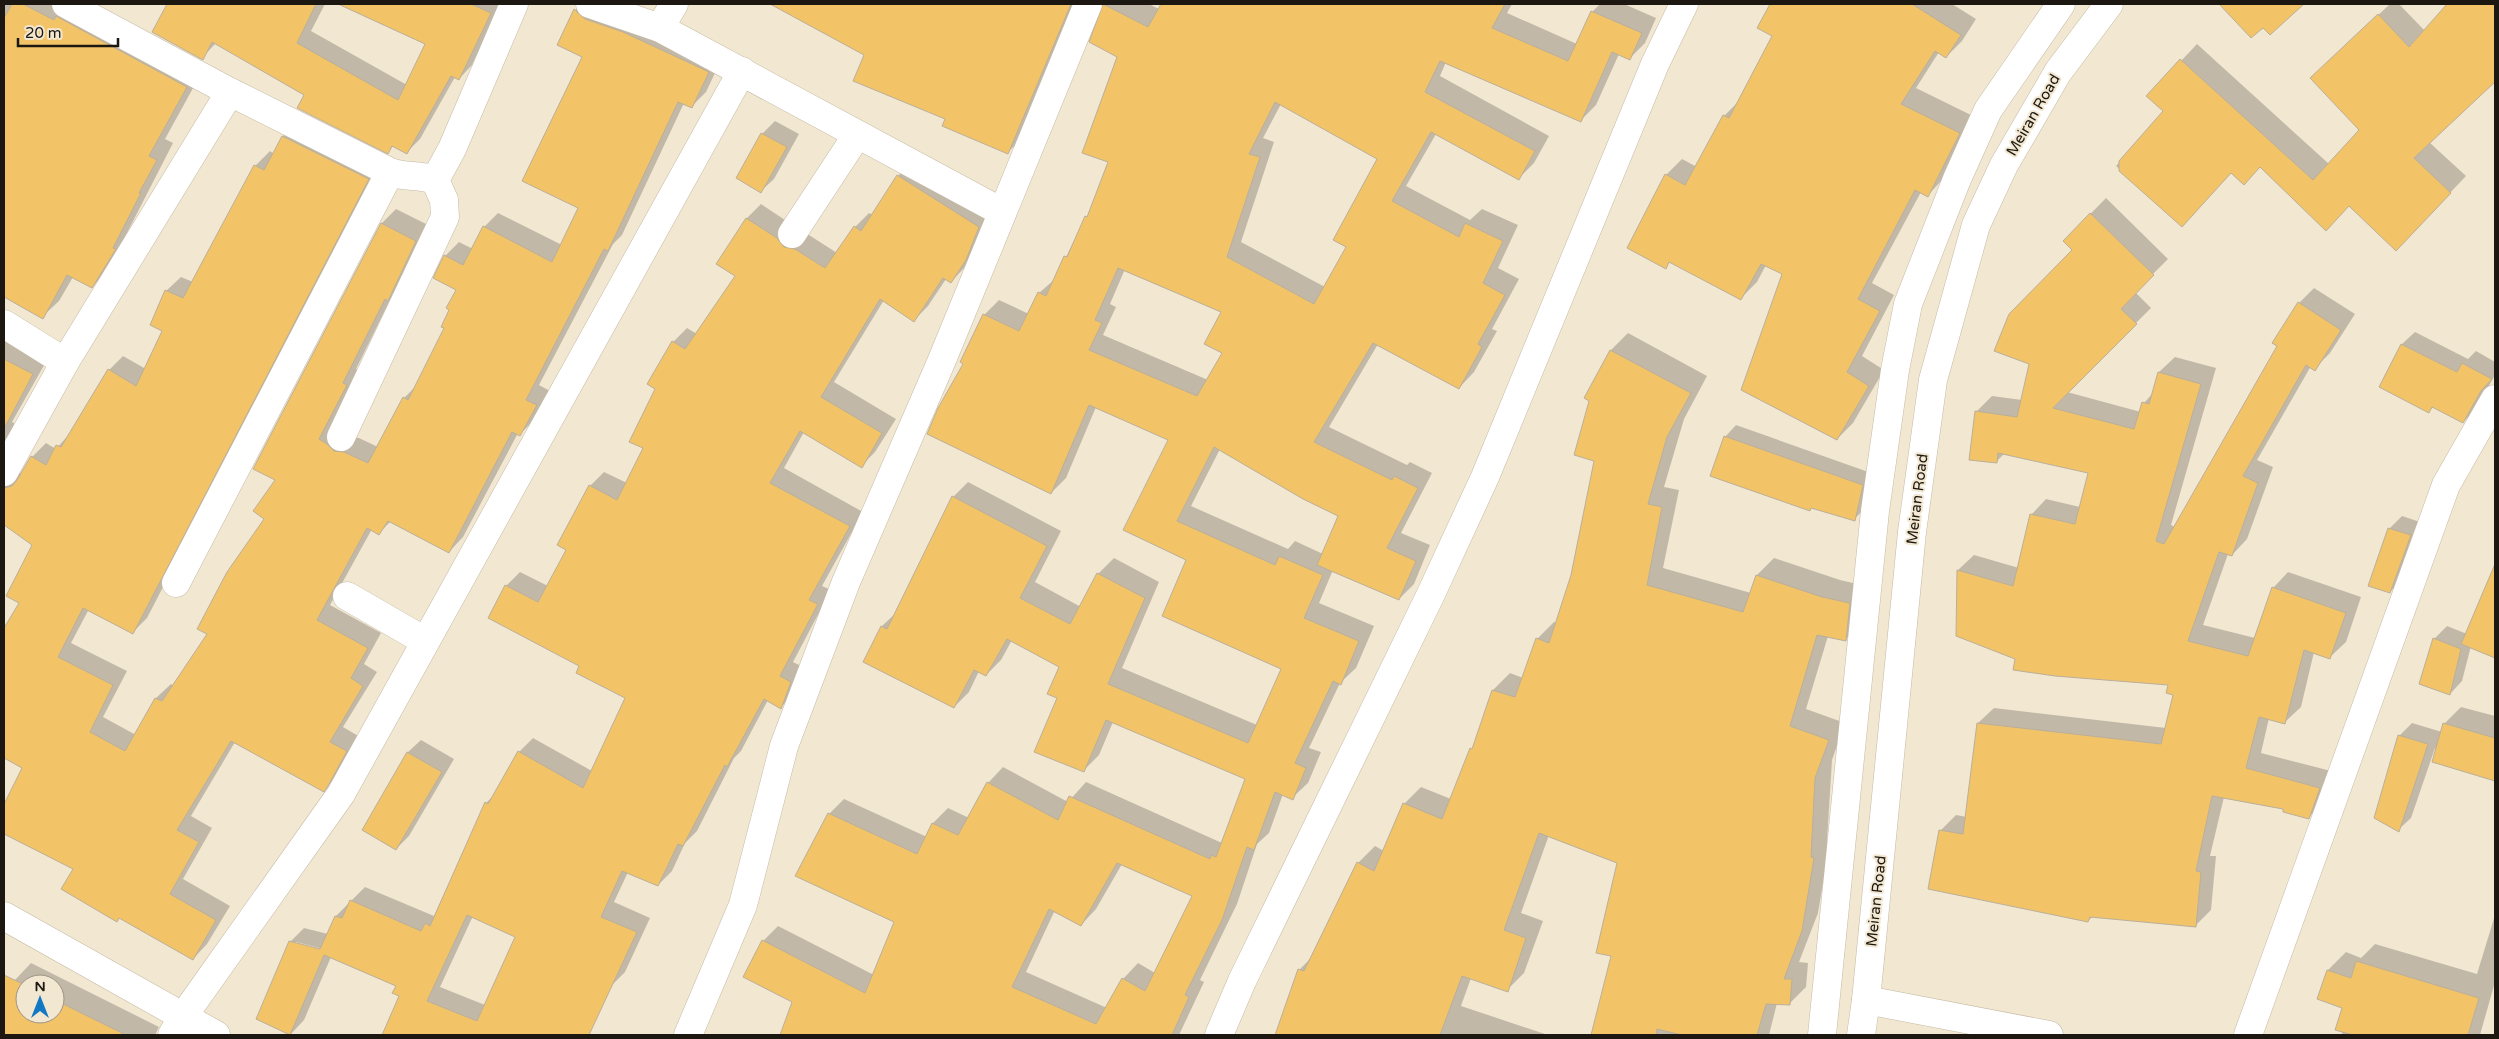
<svg xmlns="http://www.w3.org/2000/svg" width="2499" height="1039" viewBox="0 0 2499 1039" font-family="'Varela Round',sans-serif">
<rect width="100%" height="100%" fill="#f2e7d1"/>
<!-- shadow -->
<g fill="#0003" fill-rule="evenodd">
<path d="M4,4H69L203,70L165,139L173,143L108,270L92,287L73,277L59,301L42,317L4,296Z"/>
<path d="M169,4H325L311,31L407,85L426,44L341,4H501L472,65L459,79L455,77L420,139L407,152L394,145L388,152L306,95L216,43L202,58L154,32Z"/>
<path d="M581,4L722,58L706,92L691,107L684,103L622,235L613,244L539,385L550,391L534,420L520,434L518,433L463,537L449,552L391,521L379,533L372,529L330,605L381,633L364,664L377,672L343,727L360,737L338,776L323,790L235,742L191,816L212,828L183,879L230,906L207,944L193,959L120,917L117,921L75,869L4,832V807L24,767L4,757V648L7,642L4,641V630L21,602L33,544L25,506L4,493V463L10,472L23,473L32,457L46,443L56,449L72,431L109,370L123,356L146,369L164,330L166,291L181,277L193,282L255,166L270,151L274,154L283,136L297,122L382,164L147,618L133,632L89,609L71,643L127,671L103,717L136,735L156,698L171,684L174,686L208,634L265,519L277,480L254,469L382,223L396,209L430,226L402,285L393,294L356,369L360,371L348,437L359,438L378,447L404,398L417,385L446,328L458,290L445,256L459,242L473,249L484,227L498,213L562,245L579,208L583,56L559,45L576,9Z"/>
<path d="M773,4H1080L1025,136L1008,152L947,119L866,54Z"/>
<path d="M1104,4H1149L1159,9L1162,4H1512L1507,13L1577,44L1592,12L1600,4H1624L1656,18L1645,43L1630,58L1619,54L1596,105L1581,120L1446,62L1440,76L1549,136L1534,163L1519,178L1436,134L1406,186L1470,220L1482,209L1518,225L1498,268L1519,279L1492,329L1497,331L1474,372L1459,388L1378,344L1329,427L1407,465L1410,462L1432,473L1401,533L1430,545L1414,584L1399,599L1333,570L1319,603L1374,626L1356,668L1340,683L1309,748L1321,752L1308,783L1292,798L1283,794L1269,833L1257,844L1237,904L1200,980L1204,982L1179,1035H781L794,1001L763,941L778,926L874,975L896,921L829,814L844,799L927,837L933,823L948,808L969,818L988,783L1003,767L1068,802L1086,782L1222,843L1247,779L1113,722L1099,755L1083,771L1059,697L1061,667L1012,640L1001,660L986,675L979,671L969,692L954,707L882,626L898,611L953,497L968,482L1061,531L1035,582L1081,607L1098,574L1114,558L1159,582L1122,668L1257,725L1283,668L1188,560L1125,529L1170,439L1096,407L1066,478L1051,493L965,363L984,315L999,300L1029,314L1039,293L1055,279L1086,217L1091,212L1110,162L1119,57L1104,10ZM1281,104L1379,158L1347,246L1325,287L1241,242L1274,142L1263,138ZM1125,269L1223,312L1224,353L1208,380L1103,335L1116,307L1110,304ZM1220,449L1340,515L1323,554L1295,541L1288,549L1191,506ZM1122,864L1193,895L1155,973L1138,963L1123,979L1107,1008L1026,972L1055,910L1081,925L1096,909Z"/>
<path d="M1771,4H1952L1976,19L1962,41L1946,57L1939,52L1916,88L1975,117L1943,179L1928,195L1921,192L1872,283L1894,295L1862,356L1884,370L1853,423L1837,439L1784,273L1766,265L1757,282L1741,298L1671,261L1665,267L1666,175L1682,159L1697,167L1724,116L1741,99L1774,35L1759,27Z"/>
<path d="M2221,4H2302L2270,33L2263,26L2251,37Z"/>
<path d="M2390,4H2399L2425,31L2449,4H2495V85L2493,82L2429,142L2466,176L2412,233L2260,166L2232,172L2182,225L2116,166L2165,111L2148,96L2197,44L2329,164L2361,129L2328,62Z"/>
<path d="M775,121L799,134L774,179L761,191L737,178L762,134Z"/>
<path d="M912,161L993,213L980,244L965,267L951,282L946,279L928,306L914,320L884,300L834,382L896,419L875,452L861,466L804,432L784,468L863,512L822,586L831,590L793,662L805,668L795,693L781,707L768,700L741,751L734,758L697,831L685,843L672,871L658,885L628,872L614,902L650,918L625,972L611,986L517,936L473,916L440,987L485,1005L598,1008L582,1035H383L401,995L397,985L331,957L304,1020L290,1035V942L304,928L328,934L336,916L365,887L434,916L486,803L496,793L519,752L533,738L592,771L627,698L581,666L506,586L520,572L548,586L568,549L559,545L590,486L604,472L627,483L644,448L657,388L673,342L687,328L697,334L736,276L718,264L747,218L761,204L791,224L798,234L809,235L837,253L855,227L869,213L873,215L898,176ZM296,942L327,950L326,952L296,944Z"/>
<path d="M2106,198L2168,259L2135,292L2151,308L2067,392L2141,412L2144,403L2153,393L2159,372L2175,357L2216,368L2171,525L2175,527L2278,346L2299,303L2314,288L2355,314L2330,353L2314,369L2311,366L2257,460L2273,467L2247,539L2232,555L2228,554L2203,625L2255,638L2273,588L2288,572L2361,597L2346,642L2330,657L2314,652L2301,707L2285,722L2269,718L2261,753L2335,772L2324,802L2309,817L2285,808L2224,797L2210,856H2216L2211,910L2195,926L2093,916L2088,921L1941,830L1956,815L1967,817L1978,723L1994,708L2166,728L2175,694L2170,684L2016,659L1957,635L1958,570L1974,555L2019,568L2031,515L2046,499L2080,507L2089,472L2004,454L1996,462L1976,412L1992,396L2022,400L2074,250L2064,241Z"/>
<path d="M2415,332L2468,359L2476,351L2495,362V375L2476,409L2463,422L2434,406L2429,411L2381,387L2402,344Z"/>
<path d="M1628,333L1707,376L1684,419L1664,487L1679,490L1663,568L1751,593L1757,575L1774,558L1840,580L1866,586L1863,622L1846,639L1828,636L1806,709L1845,723L1832,760L1827,841H1830L1818,913L1799,962L1808,963L1806,987L1789,1004L1777,1003L1769,1035H1593L1613,956L1619,863L1549,835L1521,913L1543,921L1524,973L1507,990L1471,978L1461,1006L1548,1035H1276L1299,970L1312,957L1358,863L1375,846L1384,851L1404,804L1421,787L1451,799L1474,746L1493,690L1510,673L1523,678L1537,639L1554,622L1557,623L1572,575L1595,460L1591,400L1585,397L1611,350Z"/>
<path d="M4,337L47,360L12,422L17,425L4,453Z"/>
<path d="M1736,425L1874,474L1866,508L1854,519L1725,437Z"/>
<path d="M2402,516L2423,523L2403,579L2390,592L2389,529Z"/>
<path d="M2495,574V657L2471,646L2462,681L2450,694L2434,639L2447,626L2467,634L2489,580Z"/>
<path d="M2461,707L2495,716V779L2433,761L2437,749L2435,748L2411,818L2398,830L2399,736L2412,723L2442,732L2444,724Z"/>
<path d="M421,740L454,759L409,836L396,849L363,830L408,752Z"/>
<path d="M2495,915V982L2480,1035H2342L2344,1007L2318,998L2328,970L2346,952L2361,958L2375,944L2477,974Z"/>
<path d="M31,963L159,1027L155,1035H4V1002L15,980ZM25,984H55V1014H25Z"/>
</g>
<!-- building -->
<g fill="#f3c467" stroke="#baaf9a" fill-rule="evenodd">
<path d="M12,4H23L54,20L56,16L187,87L149,156L157,160L139,193H141L113,248L116,249L92,288L67,275L43,319L4,297V18Z"/>
<path d="M167,4H316L297,43L398,100L425,44L338,4H471L491,13L459,80L451,76L407,154L392,146L388,154L297,108L304,95L212,42L203,60L152,32Z"/>
<path d="M770,4H1071L1008,154L942,126L945,119L853,81L864,55Z"/>
<path d="M1103,4L1148,27L1161,4H1505L1492,28L1568,61L1591,11L1642,33L1630,60L1612,52L1581,122L1440,61L1425,92L1535,151L1519,180L1431,132L1392,201L1459,237L1465,223L1503,241L1483,283L1505,295L1478,344L1482,347L1459,389L1373,343L1314,442L1392,480L1394,476L1418,488L1387,548L1416,561L1399,600L1317,565L1338,516L1303,499L1214,447L1177,521L1275,565L1279,556L1323,575L1304,618L1359,641L1341,685L1333,681L1295,763L1306,768L1293,800L1275,792L1254,850L1247,847L1222,920L1185,995L1189,997L1172,1035H780L792,1002L743,977L762,940L865,993L894,922L795,876L828,813L917,854L932,823L958,835L987,782L1058,820L1069,796L1210,859L1211,855L1216,857L1245,779L1106,720L1084,772L1034,752L1057,698L1047,694L1059,667L1007,639L986,676L974,670L954,708L863,662L881,626L887,629L952,496L1047,546L1020,598L1070,624L1097,573L1145,598L1108,684L1248,743L1281,669L1162,616L1186,560L1123,530L1168,440L1089,405L1051,494L927,434L938,408L963,364L960,362L983,314L1019,331L1038,292L1046,296L1064,256L1067,257L1085,216L1087,217L1108,162L1082,153L1117,57L1089,42ZM1275,102L1377,159L1333,240L1346,247L1314,304L1227,257L1260,157L1249,154ZM1118,268L1221,312L1204,344L1222,353L1197,396L1089,350L1102,323L1095,320ZM1117,863L1192,896L1145,991L1122,978L1096,1024L1012,987L1049,909L1081,926Z"/>
<path d="M1770,4H1912L1961,35L1946,58L1935,51L1901,104L1960,133L1928,197L1915,190L1858,299L1880,311L1847,372L1869,386L1837,440L1741,390L1782,274L1761,264L1741,300L1669,262L1666,269L1627,248L1665,174L1685,185L1723,115L1729,118L1772,36L1757,28Z"/>
<path d="M2219,4H2304L2270,35L2263,28L2251,38Z"/>
<path d="M2447,4H2495V82L2414,158L2451,193L2396,251L2349,206L2326,231L2260,167L2244,185L2231,173L2182,227L2119,171V161L2163,111L2146,96L2180,59L2313,180L2359,130L2310,78L2378,14L2409,47Z"/>
<path d="M574,9L585,19L623,32L709,72L692,108L678,102L608,251L604,249L526,400L537,405L520,436L512,432L449,553L388,521L379,535L367,528L317,620L368,648L351,678L363,686L330,742L347,751L328,786L324,792L231,741L177,830L199,842L170,894L216,920L193,960L119,918L117,922L61,889L73,869L4,834V804L22,768L4,758V628L19,603L6,596L32,545L4,525V488L12,486L17,480L31,456L46,465L56,445L61,447L108,369L136,386L162,331L150,325L165,290L183,298L254,165L264,170L282,136L369,179L133,634L83,608L58,657L113,685L90,732L125,751L155,698L162,701L207,634L197,629L227,572L264,519L253,511L275,480L253,469L381,223L416,241L388,301L385,299L343,383L347,385L319,439L327,444L334,451L344,452L368,463L403,397L408,400L444,328L441,327L449,310L446,308L456,290L433,278L444,255L463,265L483,226L552,262L578,208L522,181L582,57L557,45Z"/>
<path d="M761,133L787,147L761,193L736,178Z"/>
<path d="M897,175L979,227L966,260L951,283L943,278L914,322L880,299L821,397L882,433L862,468L800,431L770,483L850,526L809,600L818,604L780,676L791,682L781,709L764,699L727,767L725,765L683,846L678,844L658,886L622,871L601,917L637,932L589,1035H382L399,996L392,993L396,986L324,955L290,1035L256,1019L289,941L320,949L335,916L342,918L350,900L421,931L425,923L430,926L485,802L488,804L518,751L583,788L625,698L576,673L579,666L488,618L505,585L538,602L566,550L557,545L589,485L617,500L643,448L629,442L655,389L647,384L672,341L685,349L735,276L716,264L746,218L777,238L784,247L795,249L825,268L854,226L861,231ZM467,915L515,937L477,1021L427,1001Z"/>
<path d="M2090,213L2154,275L2121,309L2137,324L2053,408L2134,429L2142,402L2149,404L2158,372L2201,384L2156,541L2164,544L2277,346L2272,343L2298,302L2341,330L2315,371L2306,365L2243,476L2258,483L2232,556L2219,552L2188,641L2248,656L2272,587L2346,613L2330,659L2304,650L2285,724L2259,717L2246,768L2320,788L2309,819L2283,812V809L2212,796L2196,871L2201,872L2196,927L2090,917L2088,922L1928,889L1939,830L1963,834L1977,723L2161,744L2173,695L2166,693L2168,685L2055,676L2013,670L2015,659L1956,636L1957,570L2013,586L2030,514L2075,524L2088,473L1998,453L1997,463L1969,460L1975,411L2017,417L2029,364L1994,351L2009,314L2072,250L2063,241Z"/>
<path d="M2401,344L2457,372L2462,363L2492,379L2481,391L2463,423L2432,407L2429,413L2379,387Z"/>
<path d="M1610,350L1691,393L1667,437L1648,504L1662,507L1647,585L1743,612L1756,575L1822,597L1850,603L1846,641L1817,635L1790,726L1829,740L1815,778L1811,857L1814,858L1802,931L1784,979H1792L1790,1005L1766,1004L1757,1035H1682L1657,1029L1656,1035H1591L1611,956L1596,953L1617,863L1539,833L1504,930L1526,938L1508,992L1462,976L1440,1035H1275L1298,969L1304,971L1357,862L1374,871L1403,803L1442,819L1470,748L1472,749L1492,690L1515,697L1536,638L1549,643L1571,575L1594,461L1574,455L1589,401L1584,398Z"/>
<path d="M4,359L33,374L4,429Z"/>
<path d="M1724,436L1863,485L1855,521L1811,508L1810,511L1710,476Z"/>
<path d="M2388,528L2411,535L2390,593L2368,586Z"/>
<path d="M2495,564V658L2461,644Z"/>
<path d="M2433,638L2461,649L2450,695L2419,684Z"/>
<path d="M2443,723L2495,738V781L2432,762Z"/>
<path d="M2398,735L2428,744L2399,832L2374,818Z"/>
<path d="M407,752L442,772L396,850L362,830Z"/>
<path d="M2356,961L2479,998L2468,1035H2353L2335,1030L2342,1008L2317,999L2327,970L2351,978Z"/>
<path d="M4,975L25,985V1014H55V1000L126,1035H4Z"/>
</g>
<g fill="none" stroke-linecap="round" stroke-linejoin="round">
<!-- minor casing -->
<g stroke="#c5baa5" stroke-width="29">
<g id="minor">
<path d="M66,4L230,92L390,172C405,178 420,174 435,180L452,149L514,4"/>
<path d="M590,4L660,28L1002,212"/>
<path d="M660,28L674,4"/>
<path d="M792,234L857,135"/>
<path d="M4,324L65,362"/>
<path d="M341,437L445,217L444,200L435,180"/>
<path d="M4,472L65,362L230,92"/>
<path d="M176,583L390,172"/>
<path d="M347,596L425,641"/>
<path d="M4,916L216,1035"/>
<path d="M1866,1000L2049,1035"/>
<path d="M172,1035L182,1018L341,794L742,71"/>
<path d="M688,1035L743,905L784,746L846,582L942,360L1088,4"/>
<path d="M1219,1035L1242,981L1430,596L1485,477L1655,64L1684,4"/>
<path d="M2248,1035L2446,485L2495,399"/>
</g>
</g>
<!-- secondary casing -->
<g stroke="#c5baa5" stroke-width="29">
<g id="secondary">
<path d="M1822,1035L1875,511L1895,370L1908,304L1957,179L1988,110L2061,4"/>
<path d="M1861,1035L1866,1000L1912,532L1933,380L1976,225L2004,165L2058,72L2109,4"/>
</g>
</g>
<!-- minor -->
<use href="#minor" stroke="#fff" stroke-width="28"/>
<!-- secondary -->
<use href="#secondary" stroke="#fff" stroke-width="28"/>
</g>
<g text-anchor="middle" stroke-width="4" stroke-linejoin="round" paint-order="stroke">
<!-- street labels -->
<g font-size="15" fill="#1c1710" stroke="#f2e7d1">
<text transform="translate(2033 115) rotate(-60)" y="5">Meiran Road</text>
<text transform="translate(1917 499) rotate(-83)" y="5">Meiran Road</text>
<text transform="translate(1876 901) rotate(-84)" y="5">Meiran Road</text>
</g>
</g>
<!-- border -->
<rect width="2499" height="1039" fill="none" stroke="#1c1710" stroke-width="10"/>
<!-- north arrow -->
<g transform="translate(40 999)"><circle r="24" fill="#f2e7d1" stroke="#9c9484"/>
<path d="M0-4L9 19L0 12L-9 19Z" fill="#1378c3"/>
<text y="-8" font-size="14" font-weight="bold" text-anchor="middle" fill="#1c1710">N</text>
</g>
<!-- scale -->
<path d="M18 38v8h100v-8" fill="none" stroke="#1c1710" stroke-width="2.5"/>
<text x="25" y="38" font-size="15" fill="#1c1710" stroke="#f2e7d1" stroke-width="4" paint-order="stroke">20 m</text>
</svg>
